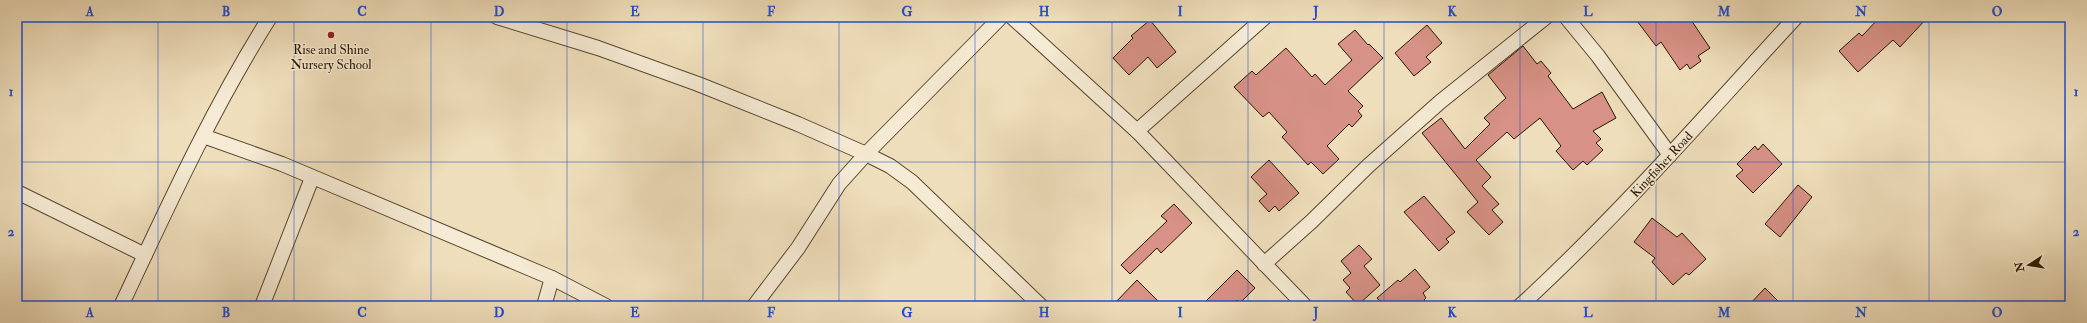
<svg xmlns="http://www.w3.org/2000/svg" width="2087" height="323" viewBox="0 0 2087 323" font-family="'IM FELL Double Pica',serif">
<rect width="100%" height="100%" fill="#efdebb"/>
<filter id="stains"><feTurbulence type="fractalNoise" baseFrequency=".005" numOctaves="4"/><feColorMatrix values="0 0 0 0 .2 0 0 0 0 .09 0 0 0 0 .02 0 0 0 .5 -.17"/></filter>
<radialGradient id="worn" r=".72"><stop offset=".6" stop-color="#630" stop-opacity="0"/><stop offset="1" stop-color="#630" stop-opacity=".3"/></radialGradient>
<!-- building -->
<g fill="#d79186" stroke="#281500">
<path d="M1634,17H1689L1710,48L1698,56L1701,61L1690,69L1687,64L1680,70L1661,42L1656,46Z"/>
<path d="M1880,17H1928L1900,47L1893,40L1858,72L1839,51L1859,33L1862,36Z"/>
<path d="M1150,20L1176,52L1157,68L1148,57L1129,75L1113,58L1133,38L1131,36Z"/>
<path d="M1427,25L1442,43L1426,57L1431,62L1414,76L1395,53Z"/>
<path d="M1355,30L1368,45L1369,44L1383,58L1348,91L1363,106L1358,111L1362,116L1352,127L1349,124L1327,146L1339,159L1323,174L1311,162L1308,165L1282,137L1287,132L1269,112L1263,117L1234,87L1252,71L1256,75L1286,48L1312,77L1315,74L1325,85L1352,60L1338,44Z"/>
<path d="M1523,46L1537,64L1541,61L1551,73L1548,76L1573,109L1602,92L1616,118L1593,131L1601,139L1596,143L1603,150L1587,165L1583,161L1573,170L1556,151L1561,146L1540,118L1514,139L1507,132L1476,160L1491,177L1482,186L1499,204L1492,210L1503,222L1489,235L1467,212L1478,202L1422,133L1441,118L1465,149L1490,124L1484,118L1506,98L1488,75Z"/>
<path d="M1763,144L1782,164L1753,193L1736,176L1743,170L1737,164L1755,146L1758,150Z"/>
<path d="M1269,160L1299,193L1279,211L1275,206L1269,212L1259,201L1267,194L1251,177Z"/>
<path d="M1798,185L1812,197L1780,237L1765,224Z"/>
<path d="M1424,196L1455,232L1446,239L1449,242L1439,251L1404,212Z"/>
<path d="M1174,204L1192,223L1161,253L1157,248L1130,274L1121,265L1167,221L1161,216Z"/>
<path d="M1652,218L1677,237L1682,233L1706,259L1689,275L1686,273L1673,285L1652,262L1655,258L1634,242Z"/>
<path d="M1359,245L1372,259L1364,266L1380,285L1358,305L1346,292L1350,288L1343,280L1351,273L1341,261Z"/>
<path d="M1415,269L1430,287L1423,293L1426,298L1424,300L1429,306H1384L1377,298L1398,280L1400,282Z"/>
<path d="M1237,270L1255,288L1240,303L1237,300L1231,306H1201Z"/>
<path d="M1137,280L1163,306H1112Z"/>
<path d="M1765,288L1783,306H1748Z"/>
</g>
<g fill="none" stroke-linecap="round" stroke-linejoin="round">
<!-- minor casing -->
<g stroke="#5a472f" stroke-width="16">
<g id="minor">
<path d="M497,17L598,48L698,84L798,124L866,154L890,166L912,182L1041,306"/>
<path d="M1012,17L1137,131L1305,306"/>
<path d="M1566,17L1598,56L1670,155"/>
<path d="M1137,131L1265,17"/>
<path d="M203,136L282,164L552,278L606,306"/>
<path d="M17,192L145,255"/>
<path d="M1264,264L1312,221L1368,166L1440,102L1546,17"/>
<path d="M121,306C167,208 212,109 270,17"/>
<path d="M262,306L312,178"/>
<path d="M544,306L552,278"/>
<path d="M754,306L798,248L839,184L866,154L1001,17"/>
<path d="M1520,306C1618,216 1706,115 1796,17"/>
</g>
</g>
<!-- minor -->
<use href="#minor" stroke="#f5ead3" stroke-width="14"/>
</g>
<!-- grid -->
<path fill="none" stroke="#1d4ed8" stroke-width="1" stroke-opacity="0.55" d="M158,17V306M294,17V306M431,17V306M567,17V306M703,17V306M839,17V306M975,17V306M1112,17V306M1248,17V306M1384,17V306M1520,17V306M1656,17V306M1793,17V306M1929,17V306M17,162H2070"/>
<!-- markers -->
<circle fill="#8f2418" stroke="#f5ead3" stroke-width="1.5" cx="331" cy="35" r="4"/>
<g text-anchor="middle" stroke-width="3" stroke-linejoin="round" paint-order="stroke">
<!-- poi labels -->
<g font-size="13" fill="#281500" stroke="#f5ead3">
<text x="331" y="54">Rise and Shine<tspan x="331" dy="15">Nursery School</tspan></text>
</g>
<!-- street labels -->
<g font-size="13" fill="#281500" stroke="#f5ead3">
<text transform="translate(1661 164) rotate(-47)" y="5">Kingfisher Road</text>
</g>
</g>
<!-- margin -->
<rect width="2087" height="323" fill="none" stroke="#efdebb" stroke-width="44"/>
<!-- north arrow -->
<g transform="translate(2029 265) rotate(258)" stroke="#f5ead3" stroke-width="3" paint-order="stroke">
<path d="M0-3L7 15L0 10L-7 15Z" fill="#281500"/>
<text y="-6" font-size="11" font-weight="bold" text-anchor="middle" fill="#281500">N</text>
</g>
<rect x="22" y="22" width="2043" height="279" fill="none" stroke="#1d4ed8" stroke-width="1.5"/>
<g font-size="13" text-anchor="middle" font-weight="bold" fill="#1d4ed8">
<text x="90" y="16">A</text>
<text x="226" y="16">B</text>
<text x="362" y="16">C</text>
<text x="499" y="16">D</text>
<text x="635" y="16">E</text>
<text x="771" y="16">F</text>
<text x="907" y="16">G</text>
<text x="1044" y="16">H</text>
<text x="1180" y="16">I</text>
<text x="1316" y="16">J</text>
<text x="1452" y="16">K</text>
<text x="1588" y="16">L</text>
<text x="1724" y="16">M</text>
<text x="1861" y="16">N</text>
<text x="1997" y="16">O</text>
<text x="11" y="96">1</text>
<text x="2076" y="96">1</text>
<text x="11" y="236">2</text>
<text x="2076" y="236">2</text>
<text x="90" y="317">A</text>
<text x="226" y="317">B</text>
<text x="362" y="317">C</text>
<text x="499" y="317">D</text>
<text x="635" y="317">E</text>
<text x="771" y="317">F</text>
<text x="907" y="317">G</text>
<text x="1044" y="317">H</text>
<text x="1180" y="317">I</text>
<text x="1316" y="317">J</text>
<text x="1452" y="317">K</text>
<text x="1588" y="317">L</text>
<text x="1724" y="317">M</text>
<text x="1861" y="317">N</text>
<text x="1997" y="317">O</text>
</g>
<rect width="100%" height="100%" filter="url(#stains)"/>
<rect width="100%" height="100%" fill="url(#worn)"/>
</svg>
